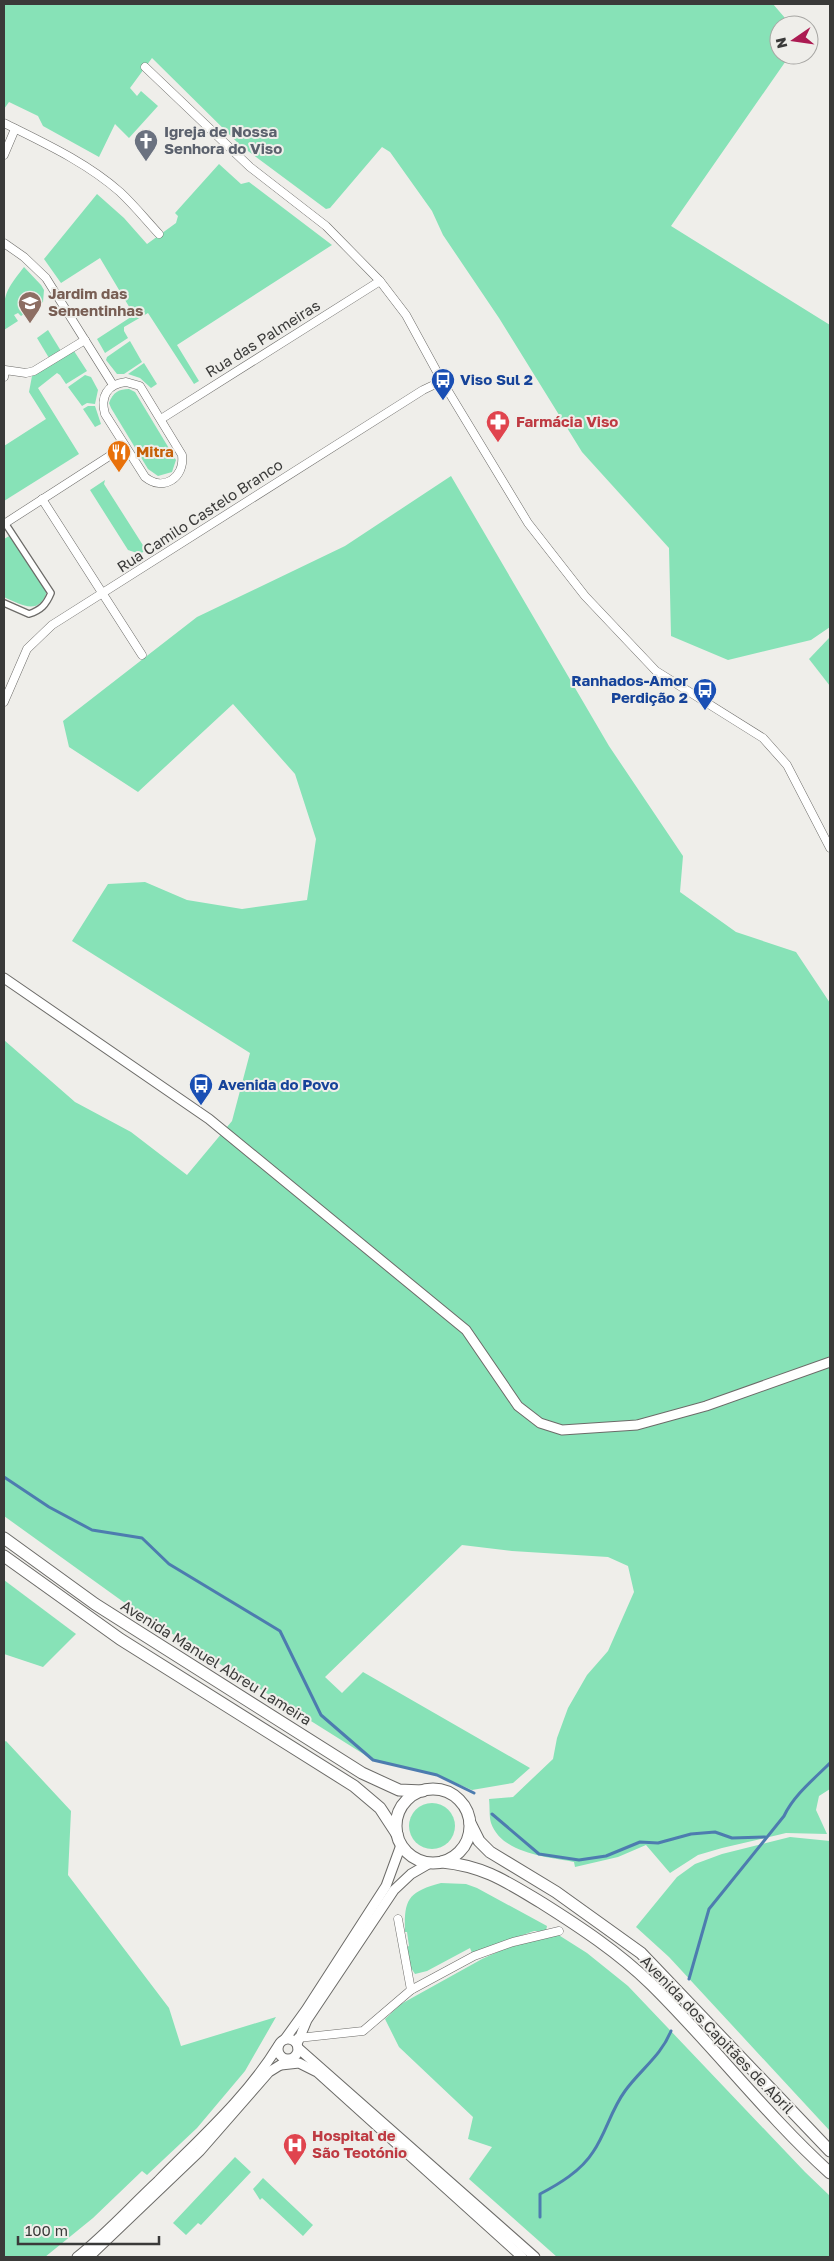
<svg xmlns="http://www.w3.org/2000/svg" width="834" height="2261" viewBox="0 0 834 2261" font-family="'Golos Text',sans-serif">
<rect width="100%" height="100%" fill="#efeeea"/>
<!-- green -->
<g fill="#87e2b7">
<path d="M4,4H773L791,25H779V55H790L671,226L830,325V627L811,640L728,660L671,636L669,548L582,452L499,318L443,235L432,211L390,152L382,147L330,208L326,209L240,145L152,58L130,88L137,96L141,91L158,106L129,138L115,124L99,157L43,126L38,116L9,102L4,109Z"/>
<path d="M219,164L241,184L249,182L332,245L177,345L199,381L194,384L148,313L124,327V331L128,338L105,353L97,339L134,315L100,258L61,283L44,259L97,194L124,218L147,244L176,223L178,216L175,213Z"/>
<path d="M24,267L41,285L44,290L43,302L21,316L18,313L14,315L18,321L4,330C4,295 2,295 24,267Z"/>
<path d="M48,330L61,351L49,358L37,338Z"/>
<path d="M130,341L142,362L124,374H117L106,360L107,357Z"/>
<path d="M74,351L87,371L66,384L60,375L57,373L38,388L79,454L4,501V446L46,419L29,392L32,376Z"/>
<path d="M144,363L157,384L151,388L140,378L128,374Z"/>
<path d="M85,375L91,377L98,390L95,404L87,403L82,406L68,387Z"/>
<path d="M129,389L135,392L176,460L172,472L158,476L148,469L111,408L109,403C113,392 119,389 129,389Z"/>
<path d="M88,406H95L101,424L95,427L83,409Z"/>
<path d="M451,476L609,746L683,856L680,892L736,932L796,952L830,1003V1789L819,1796L816,1810L827,1834L786,1833L722,1848L698,1855L670,1873L646,1845L618,1857L575,1867L574,1862C548,1857 502,1854 491,1823C489,1816 490,1807 489,1799L513,1797L553,1759L557,1738L568,1708L587,1675L608,1651L634,1592L628,1566L608,1557L512,1551L462,1545L325,1677L342,1693L363,1672L530,1768L513,1783L472,1790L437,1775L373,1760L136,1611L4,1516V1040L75,1102L131,1132L187,1175L232,1121L250,1053L72,941L108,884L145,882L187,900L242,909L307,900L316,839L295,774L233,704L138,792L69,747L63,721L197,617L345,546Z"/>
<path d="M105,480L104,484L146,550L140,554L128,550L90,490Z"/>
<path d="M11,535L47,591C40,616 21,605 4,597V539Z"/>
<path d="M830,637V686L809,659Z"/>
<path d="M4,1580L76,1634L43,1667L4,1654Z"/>
<path d="M6,1741L71,1811L68,1875L169,2008L181,2046L276,2017L245,2071L197,2128L147,2175L142,2171L93,2218L45,2257H4V1742Z"/>
<circle cx="432" cy="1826" r="23"/>
<path d="M790,1837L830,1841V2131L669,1957L636,1927L677,1877L695,1864L722,1854Z"/>
<path d="M441,1883L466,1884L477,1888L547,1926L546,1931H534L472,1953L470,1948L427,1971L415,1974L411,1968L407,1947L409,1946L407,1932H405C404,1899 408,1892 441,1883Z"/>
<path d="M557,1934L587,1953L628,1986L805,2172L830,2196V2257H557L469,2179L492,2147L468,2139L473,2117L399,2047L385,2019L401,2004L482,1959L504,1949Z"/>
<path d="M235,2157L251,2172L201,2225L198,2223L186,2235L173,2223Z"/>
<path d="M263,2178L313,2225L303,2236L262,2198L260,2200L253,2189Z"/>
</g>
<g fill="none" stroke-linecap="round" stroke-linejoin="round">
<!-- stream -->
<g stroke="#4d7caf" stroke-width="3">
<path d="M4,1477L49,1507L92,1530L142,1538L169,1564L280,1631L321,1715L373,1760L437,1775L474,1793"/>
<path d="M492,1814L539,1854L579,1860L606,1856L640,1842L658,1843L691,1834L715,1832L732,1838L765,1837"/>
<path d="M689,1979L709,1909L784,1816C794,1795 814,1779 830,1763"/>
<path d="M540,2217V2194C559,2184 581,2171 593,2152C606,2133 611,2110 625,2091C640,2070 661,2056 671,2031"/>
</g>
<!-- pedestrian casing -->
<g stroke="#6c6b68" stroke-width="8">
<path id="pedestrian" d="M4,603L29,614C41,610 46,605 51,593L5,523"/>
</g>
<!-- minor casing -->
<g stroke="#6c6b68" stroke-width="9">
<g id="minor">
<path d="M145,67L250,167L326,226L380,281L406,315L442,381L528,523L585,596L656,671L763,738L787,765L830,848"/>
<path d="M4,123C44,143 86,162 120,192C134,205 146,220 159,234"/>
<path d="M4,155L15,129"/>
<path d="M4,243L24,257L46,278L113,385"/>
<path d="M4,377L5,370L26,373L34,371L85,340"/>
<path d="M126,382L140,386L182,455C185,478 163,492 145,477L105,414C100,397 107,384 126,382Z"/>
<path d="M161,419L380,281"/>
<path d="M42,499L142,655"/>
<path d="M4,524L125,446"/>
<path d="M4,702L27,649L52,625L423,390L442,381"/>
<path d="M398,1919L411,1990"/>
<path d="M298,2038L363,2031L411,1990L474,1956L513,1942L559,1931"/>
</g>
</g>
<!-- tertiary casing -->
<g stroke="#6c6b68" stroke-width="11">
<g id="tertiary">
<path d="M4,978L209,1119L466,1330L518,1406L540,1423L562,1430L637,1425L706,1406L830,1362"/>
<circle cx="288" cy="2049" r="10"/>
<path d="M285,2039L306,2010L386,1886L401,1845"/>
<path d="M297,2044L307,2020L394,1890L411,1874L430,1863"/>
<path d="M298,2048L535,2257"/>
<path d="M281,2065L299,2063L317,2072L522,2257"/>
<path d="M77,2257C106,2234 131,2206 158,2181C199,2139 247,2097 278,2046"/>
<path d="M89,2257L200,2151L269,2072L285,2062"/>
</g>
</g>
<!-- primary casing -->
<g stroke="#6c6b68" stroke-width="13">
<g id="primary">
<path d="M4,1538L95,1604L362,1773L399,1790L423,1791"/>
<path d="M4,1556L120,1639L354,1786L380,1808L397,1834"/>
<circle cx="433" cy="1826" r="37"/>
<path d="M470,1823L479,1841L490,1852L556,1892L641,1953L830,2151"/>
<path d="M442,1862C484,1866 507,1882 542,1903C580,1927 618,1952 651,1984C713,2045 766,2115 830,2173"/>
</g>
</g>
<!-- pedestrian -->
<use href="#pedestrian" stroke="#fff" stroke-width="5.5"/>
<!-- minor -->
<use href="#minor" stroke="#fff" stroke-width="8"/>
<!-- tertiary -->
<use href="#tertiary" stroke="#fff" stroke-width="9"/>
<!-- primary -->
<use href="#primary" stroke="#fff" stroke-width="11"/>
</g>
<!-- icons -->
<defs>
<g id="church-pin" transform="scale(1.25)"><path d="M0 17L-7.5 6A9.5 9.5 0 1 1 7.5 6Z" fill="#6b7280" stroke="#efeeea"/><path d="M-1.2-6h2.4v3.5h3.3v2.4h-3.3V6h-2.4V-.1h-3.3v-2.4h3.3Z" fill="#fff"/></g>
<g id="school-pin" transform="scale(1.25)"><path d="M0 17L-7.5 6A9.5 9.5 0 1 1 7.5 6Z" fill="#8d6e63" stroke="#efeeea"/><path d="M0-5L7-2L0 1L-7-2ZM-4 1L0 2.5L4 1V4Q0 6-4 4Z" fill="#fff"/></g>
<g id="bus-pin" transform="scale(1.25)"><path d="M0 17L-7.5 6A9.5 9.5 0 1 1 7.5 6Z" fill="#1a4fb4" stroke="#efeeea"/><path d="M-5-6H5V4H4V6H2V4H-2V6H-4V4H-5ZM-3.5-4V0h7V-4ZM-3.5 1.2v1.5H-2V1.2ZM2 1.2v1.5H3.5V1.2Z" fill="#fff"/></g>
<g id="pharmacy-pin" transform="scale(1.25)"><path d="M0 17L-7.5 6A9.5 9.5 0 1 1 7.5 6Z" fill="#e0444e" stroke="#efeeea"/><path d="M-2-6h4v4h4v4h-4v4h-4v-4h-4v-4h4Z" fill="#fff"/></g>
<g id="restaurant-pin" transform="scale(1.25)"><path d="M0 17L-7.5 6A9.5 9.5 0 1 1 7.5 6Z" fill="#e8710a" stroke="#efeeea"/><path d="M-5-6h1v4h1v-4h1v4h1v-4h1v5L-1.5 .5V6h-2V.5L-5-1ZM5-6V6H3V1.5H1.5Q1.5-4 5-6Z" fill="#fff"/></g>
<g id="hospital-pin" transform="scale(1.25)"><path d="M0 17L-7.5 6A9.5 9.5 0 1 1 7.5 6Z" fill="#e0444e" stroke="#efeeea"/><path d="M-5-5h3v3.5h4V-5h3V5h-3V1.5h-4V5h-3Z" fill="#fff"/></g>
</defs>
<g fill-rule="evenodd">
<use href="#church-pin" x="146" y="141"/>
<use href="#school-pin" x="30" y="303"/>
<use href="#bus-pin" x="443" y="380"/>
<use href="#pharmacy-pin" x="498" y="422"/>
<use href="#restaurant-pin" x="119" y="452"/>
<use href="#bus-pin" x="705" y="690"/>
<use href="#bus-pin" x="201" y="1085"/>
<use href="#hospital-pin" x="295" y="2145"/>
</g>
<g text-anchor="middle" stroke-width="4" stroke-linejoin="round" paint-order="stroke">
<!-- worship labels -->
<g font-size="15" font-weight="bold" fill="#5b616d" stroke="#efeeea" text-anchor="start">
<text x="164" y="137">Igreja de Nossa<tspan x="164" dy="17">Senhora do Viso</tspan></text>
</g>
<!-- education labels -->
<g font-size="15" font-weight="bold" fill="#785e54" stroke="#efeeea" text-anchor="start">
<text x="48" y="299">Jardim das<tspan x="48" dy="17">Sementinhas</tspan></text>
</g>
<!-- street labels -->
<g font-size="15" fill="#3a3a39" stroke="#efeeea">
<text transform="translate(263 339) rotate(-32)" y="5">Rua das Palmeiras</text>
<text transform="translate(200 516) rotate(-33)" y="5">Rua Camilo Castelo Branco</text>
<text transform="translate(216 1663) rotate(32)" y="5">Avenida Manuel Abreu Lameira</text>
<text transform="translate(717 2035) rotate(46)" y="5">Avenida dos Capitães de Abril</text>
</g>
<!-- transit labels -->
<g font-size="15" font-weight="bold" fill="#164399" stroke="#efeeea" text-anchor="start">
<text x="460" y="385">Viso Sul 2</text>
<text x="688" y="686" text-anchor="end">Ranhados-Amor<tspan x="688" dy="17">Perdição 2</tspan></text>
<text x="218" y="1090">Avenida do Povo</text>
</g>
<!-- health labels -->
<g font-size="15" font-weight="bold" fill="#be3a42" stroke="#efeeea" text-anchor="start">
<text x="516" y="427">Farmácia Viso</text>
<text x="312" y="2141">Hospital de<tspan x="312" dy="17">São Teotónio</tspan></text>
</g>
<!-- food labels -->
<g font-size="15" font-weight="bold" fill="#c56008" stroke="#efeeea" text-anchor="start">
<text x="136" y="457">Mitra</text>
</g>
</g>
<!-- border -->
<rect width="834" height="2261" fill="none" stroke="#3a3a39" stroke-width="10"/>
<!-- north arrow -->
<g transform="translate(794 40) rotate(257)"><circle r="24" fill="#efeeea" stroke="#a7a6a3"/>
<path d="M0-4L9 19L0 12L-9 19Z" fill="#ac1b52"/>
<text y="-8" font-size="14" font-weight="bold" text-anchor="middle" fill="#3a3a39">N</text>
</g>
<!-- scale -->
<path d="M18 2236v8h141v-8" fill="none" stroke="#3a3a39" stroke-width="2.5"/>
<text x="25" y="2236" font-size="15" fill="#3a3a39" stroke="#efeeea" stroke-width="4" paint-order="stroke">100 m</text>
</svg>
